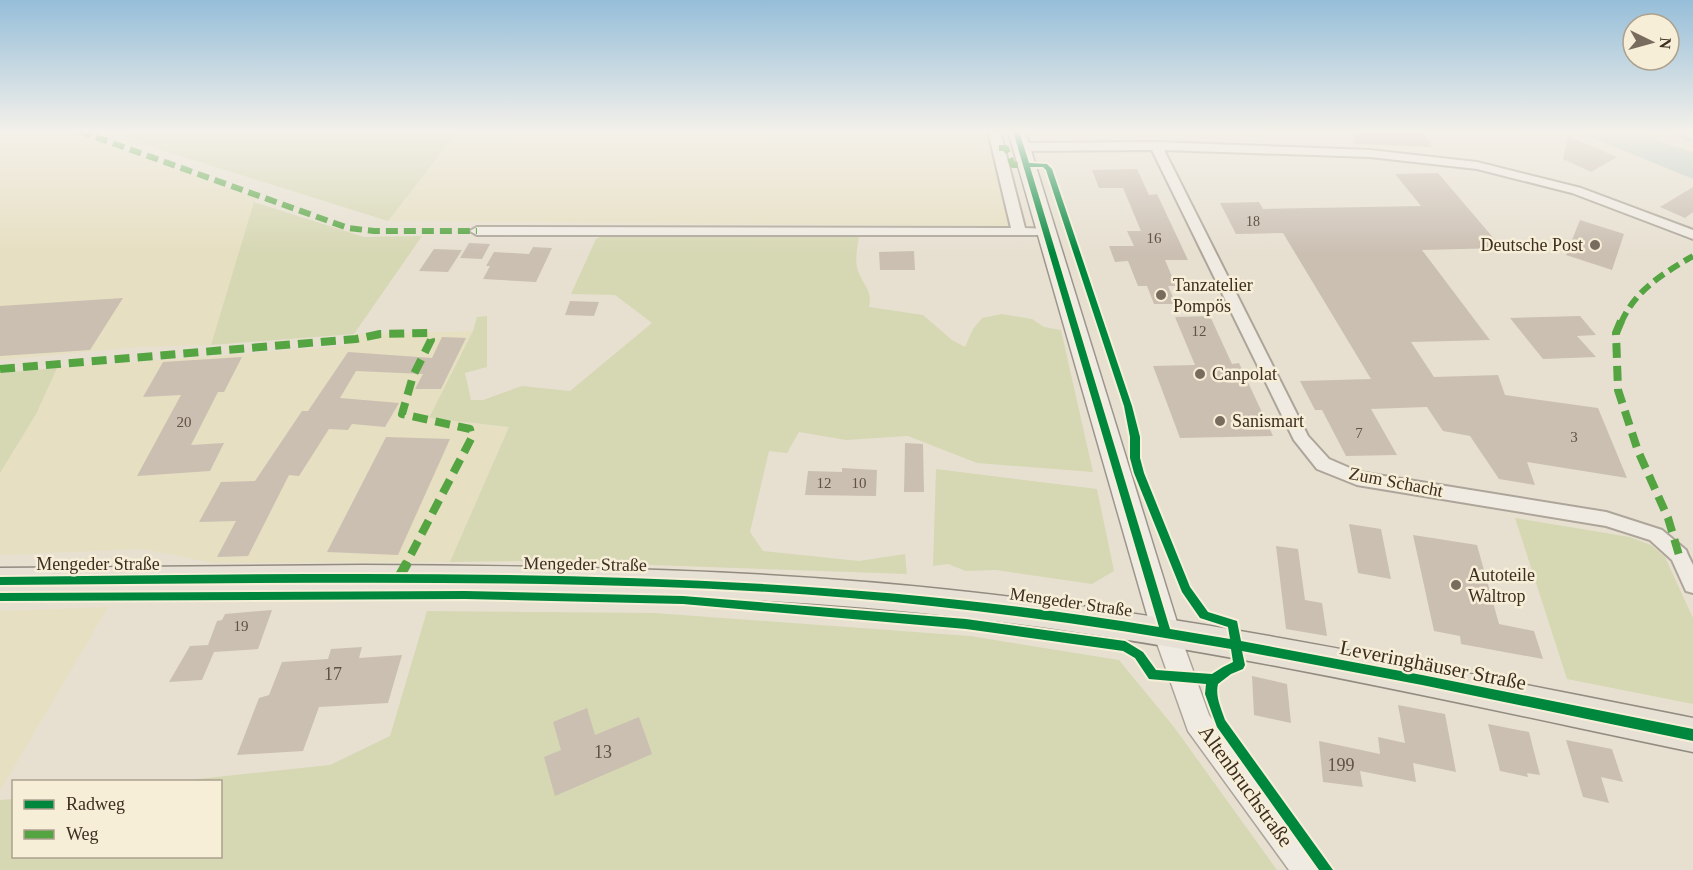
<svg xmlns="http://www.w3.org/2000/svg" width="1693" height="870" viewBox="0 0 1693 870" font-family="Georgia,serif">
<rect width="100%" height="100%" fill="#e7e0d1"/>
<!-- farmland -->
<g fill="#e6dfc2">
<path d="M0,131H72L256,198L211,345L140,347L0,360Z"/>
<path d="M458,131H988L1005,185L1002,189L1008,226L388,221Z"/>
<path d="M473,331L429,418L509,427L450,562L213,563L144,549L0,555V473L36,414L57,368L343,346L354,334Z"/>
<path d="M108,607L0,791V611Z"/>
</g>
<!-- green -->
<g fill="#d6d7b3">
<path d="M134,131H458L388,221L126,139Z"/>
<path d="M254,202L364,237L422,236L354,334L211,345Z"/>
<path d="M859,235C858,246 854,260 858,271C863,285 873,291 869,307L923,315L952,340L965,347L973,329L982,318L1002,314L1032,319L1044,327L1061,330L1093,472L977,463L908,436L846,440L799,432L787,453L769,451L750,532L763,551L859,561L905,554L907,574L536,561L450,562L509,427L429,418L473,331L477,317L487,316V367L465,373L471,400H483L522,386L570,391L652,323L615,295L571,294L596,239L601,236Z"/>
<path d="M57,368L36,414L0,473V373Z"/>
<path d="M936,469L1097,489L1114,571L1092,584L996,570L966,571L948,564L933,566Z"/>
<path d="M1515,518L1630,537L1651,545L1665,557L1693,618V704L1567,679Z"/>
<path d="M427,611L654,613L970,636L1119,660L1174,727L1277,870H0V800L13,799L14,856H220V782L179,781L330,765L390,736Z"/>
</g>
<!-- water -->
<path fill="#bcccc2" d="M1576,131H1640L1664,143L1693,152V179Z"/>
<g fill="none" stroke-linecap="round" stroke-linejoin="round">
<!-- stream -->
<path stroke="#bcccc2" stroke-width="4.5" d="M1669,131L1693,141"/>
</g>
<!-- building -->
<g fill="#cbbfb2">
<path d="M1355,131H1423L1432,147L1354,144Z"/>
<path d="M1568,136L1617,157L1591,172L1563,159Z"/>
<path d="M1137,169L1149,195L1157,194L1188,260H1165L1176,286H1168L1176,304H1154L1147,286H1138L1128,261L1115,262L1109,246H1134L1127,231H1141L1123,188H1099L1092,170Z"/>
<path d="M1438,173L1502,248L1422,250L1490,340L1411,342L1434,377L1498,375L1505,395L1598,408L1627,478L1527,462L1535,485L1499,479L1470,436L1443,431L1427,407L1371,409L1397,455L1346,456L1322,410H1315L1300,381L1371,379L1283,233L1236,234L1220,203L1259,202L1263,209L1421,206L1395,174Z"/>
<path d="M1693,187V212L1685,218L1660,207Z"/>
<path d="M1580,220L1624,234L1612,270L1566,255Z"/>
<path d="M469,243L490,244L482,259L460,258Z"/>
<path d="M533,247L552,248L536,282L483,279L490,266H486L494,252L529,254Z"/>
<path d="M434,249L462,250L448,272L419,271Z"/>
<path d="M914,251L915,270H880L879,252Z"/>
<path d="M123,298L90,350L0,356V306Z"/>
<path d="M570,301L599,302L594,316L565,315Z"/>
<path d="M1210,316L1232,364L1239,363L1273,436L1180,438L1153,366L1195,365L1175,317Z"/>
<path d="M1580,316L1596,335L1577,336L1596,357L1543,359L1510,318Z"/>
<path d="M442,337L466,338L441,389H415L423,374L356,371L340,398L399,403L385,427L352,424L348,430L329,429L299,476L289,475L248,556L217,557L236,521L199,522L221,482L255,481L302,411H308L348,352L432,358Z"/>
<path d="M242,357L224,392H218L191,445L224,443L210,471L137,476L181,395L143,397L163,362Z"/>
<path d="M386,437L450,439L398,555L327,552Z"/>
<path d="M905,443L923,444L924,492H904Z"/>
<path d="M842,468L877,470L876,496L805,495L808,471L842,472Z"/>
<path d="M1349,524L1381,529L1391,579L1358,573Z"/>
<path d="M1413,535L1477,545L1499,624L1534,631L1543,659L1461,644L1460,636L1434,631Z"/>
<path d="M1276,546L1298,549L1305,600L1322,603L1327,636L1286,629Z"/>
<path d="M272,610L258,649L214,652L202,680L169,682L190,646L208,645L217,621L222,620L225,614Z"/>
<path d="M362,647L359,658L402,655L388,703L319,707L303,751L237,755L259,698L269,695L282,662L328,659L331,649Z"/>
<path d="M1252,676L1287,684L1291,723L1254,715Z"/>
<path d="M1398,705L1445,714L1456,772L1413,763L1416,782L1360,771L1363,787L1323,782L1319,741L1380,754L1378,737L1405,743Z"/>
<path d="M587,708L595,735L639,717L652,754L555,796L544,757L561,750L553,722Z"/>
<path d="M1488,724L1529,732L1540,775L1527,773L1528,777L1500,771Z"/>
<path d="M1566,740L1612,749L1623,782L1601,777L1609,803L1583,797Z"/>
</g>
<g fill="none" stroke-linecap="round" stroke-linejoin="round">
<!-- minor casing -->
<g stroke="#ada599" stroke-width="4">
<g id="minor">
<path d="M988,131H1000L1025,228L1051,229L1053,232L1051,235H477L470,231L477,227L1011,228Z"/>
<path d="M1156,142L1370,150L1477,162L1581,188L1693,230V239L1572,193L1477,169L1370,157L1164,150L1308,436L1329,459L1359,472L1606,512L1662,530L1686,550L1688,555L1693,565V593L1686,591L1672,560L1650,540L1606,526L1357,485L1317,469L1294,440L1152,150L1021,151L1015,147L1021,143Z"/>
</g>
</g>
<!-- tertiary casing -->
<g stroke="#ada599" stroke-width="3">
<path id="tertiary" d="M1166,621L1175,624L1179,632L1209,715L1318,859L1322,870H1289L1188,731L1153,632L1157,624Z"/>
</g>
<!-- secondary casing -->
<g stroke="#9c958a" stroke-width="3">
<path id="secondary" d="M1008,131H1025L1180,632L1176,641L1166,645L1156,641L1152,632Z"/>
</g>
<!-- primary casing -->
<g stroke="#928b80" stroke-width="3">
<path id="primary" d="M363,565C565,566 768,569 969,592C1213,619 1453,671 1693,718V752C1453,702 1212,646 968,618C647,582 323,591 0,594V568Z"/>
</g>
<!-- minor -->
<use href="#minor" fill="#efebe3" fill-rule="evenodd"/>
<!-- tertiary -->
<use href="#tertiary" fill="#efebe3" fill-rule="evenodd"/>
<!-- secondary -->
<use href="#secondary" fill="#efebe3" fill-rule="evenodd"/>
<!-- primary -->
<use href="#primary" fill="#e6e1d4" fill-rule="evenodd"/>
<!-- quiet-far2 -->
<g stroke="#54a441" stroke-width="6" stroke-dasharray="12 6" stroke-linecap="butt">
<path d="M79,131L348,228L374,231H477"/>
<path d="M999,148H1006L1013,165H1029"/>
<path d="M1621,323C1635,290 1664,273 1693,256"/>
</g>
<!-- quiet-far1 -->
<g stroke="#54a441" stroke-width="8" stroke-dasharray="15 8" stroke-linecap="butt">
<path d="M1621,321L1616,333L1618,390L1638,451L1668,518L1679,555"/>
<path d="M0,369L356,339L380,334L429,333L431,340L413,376L402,414L470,429L472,437L406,564"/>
</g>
<!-- quiet -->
<path stroke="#54a441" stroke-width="10" stroke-dasharray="19 10" stroke-linecap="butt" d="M398,579L407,563"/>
<!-- cycleway casing -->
<g stroke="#f7eed8" stroke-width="4">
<path id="cycleway" d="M1013,131H1019L1029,163L1047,164L1052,169L1132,406L1140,437V458L1144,473L1190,587L1208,612L1237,621L1241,641L1422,675L1693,729V741L1422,685L1242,651L1245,665L1243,669L1231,674L1218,684C1215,696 1221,708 1225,720L1333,870H1319L1217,727L1205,694L1206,684L1149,679L1135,658L1123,651L966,629L683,604L465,599L0,601V593L465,591L683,596L966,619L1125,641L1143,652L1156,670L1212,674L1223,667L1233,662L1231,649C1105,627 978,609 850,598C749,589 647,586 546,584C364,581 182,584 0,585V577C387,573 776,563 1159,627ZM1030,167H1043L1046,170L1124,406L1130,437V458L1134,473L1182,592L1200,618L1228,627L1230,639L1170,629Z"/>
</g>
<!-- cycleway -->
<use href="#cycleway" fill="#00873e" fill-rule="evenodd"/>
</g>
<!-- sky -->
<linearGradient id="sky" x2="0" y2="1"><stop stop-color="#96bed9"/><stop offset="0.52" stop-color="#f4f1ea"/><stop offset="1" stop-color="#f4f1ea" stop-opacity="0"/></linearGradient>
<rect width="1693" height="253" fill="url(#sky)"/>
<!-- markers -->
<g fill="#786c5e" stroke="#f7eed8" stroke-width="2">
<circle cx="1595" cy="245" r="6"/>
<circle cx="1161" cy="295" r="6"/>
<circle cx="1200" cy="374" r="6"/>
<circle cx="1220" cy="421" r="6"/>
<circle cx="1456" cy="585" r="6"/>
</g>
<g text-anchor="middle" stroke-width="5" stroke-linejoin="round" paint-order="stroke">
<!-- far-number labels -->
<g font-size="14" fill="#605244">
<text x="1253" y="226">18</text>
</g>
<!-- number labels -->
<g font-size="15" fill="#605244">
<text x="1154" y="243">16</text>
<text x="1199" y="336">12</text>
<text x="184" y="427">20</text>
<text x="1359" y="438">7</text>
<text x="1574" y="442">3</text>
<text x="824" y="488">12</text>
<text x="859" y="488">10</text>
<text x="241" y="631">19</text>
</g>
<!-- poi labels -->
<g font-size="18" fill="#3d2e20" stroke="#f7eed8" text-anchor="start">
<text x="1583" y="251" text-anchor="end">Deutsche Post</text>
<text x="1173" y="291">Tanzatelier<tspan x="1173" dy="21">Pompös</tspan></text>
<text x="1212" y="380">Canpolat</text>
<text x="1232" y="427">Sanismart</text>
<text x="1468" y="581">Autoteile<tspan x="1468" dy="21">Waltrop</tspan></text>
</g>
<!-- street labels -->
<g font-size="18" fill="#3d2e20" stroke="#f7eed8">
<text transform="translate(1396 482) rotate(11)" y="6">Zum Schacht</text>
<text x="98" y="570">Mengeder Straße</text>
<text transform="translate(585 564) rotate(1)" y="6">Mengeder Straße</text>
<text transform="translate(1071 602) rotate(8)" y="6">Mengeder Straße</text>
</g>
<!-- near-number labels -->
<g font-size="18" fill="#605244">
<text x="333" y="680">17</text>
<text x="603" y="758">13</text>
<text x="1341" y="771">199</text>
</g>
<!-- near-street labels -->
<g font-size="21" fill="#3d2e20" stroke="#f7eed8">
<text transform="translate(1433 665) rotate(11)" y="7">Leveringhäuser Straße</text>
<text transform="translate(1246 786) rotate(54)" y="7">Altenbruchstraße</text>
</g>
</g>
<!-- legend -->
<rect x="12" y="780" width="210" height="78" fill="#f7eed8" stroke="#ada18e" stroke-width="1.5"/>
<rect x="24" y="800" width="30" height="9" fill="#00873e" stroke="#ada18e" stroke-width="1.5"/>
<text x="66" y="810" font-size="18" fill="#3d2e20">Radweg</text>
<rect x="24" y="830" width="30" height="9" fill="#54a441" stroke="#ada18e" stroke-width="1.5"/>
<text x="66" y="840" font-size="18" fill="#3d2e20">Weg</text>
<!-- north arrow -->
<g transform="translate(1651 42) rotate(95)"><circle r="28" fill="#f7eed8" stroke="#ada18e" stroke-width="1.5"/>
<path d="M0-4.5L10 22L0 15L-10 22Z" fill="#786c5e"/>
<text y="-9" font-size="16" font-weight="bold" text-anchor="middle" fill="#3d2e20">N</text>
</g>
</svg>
